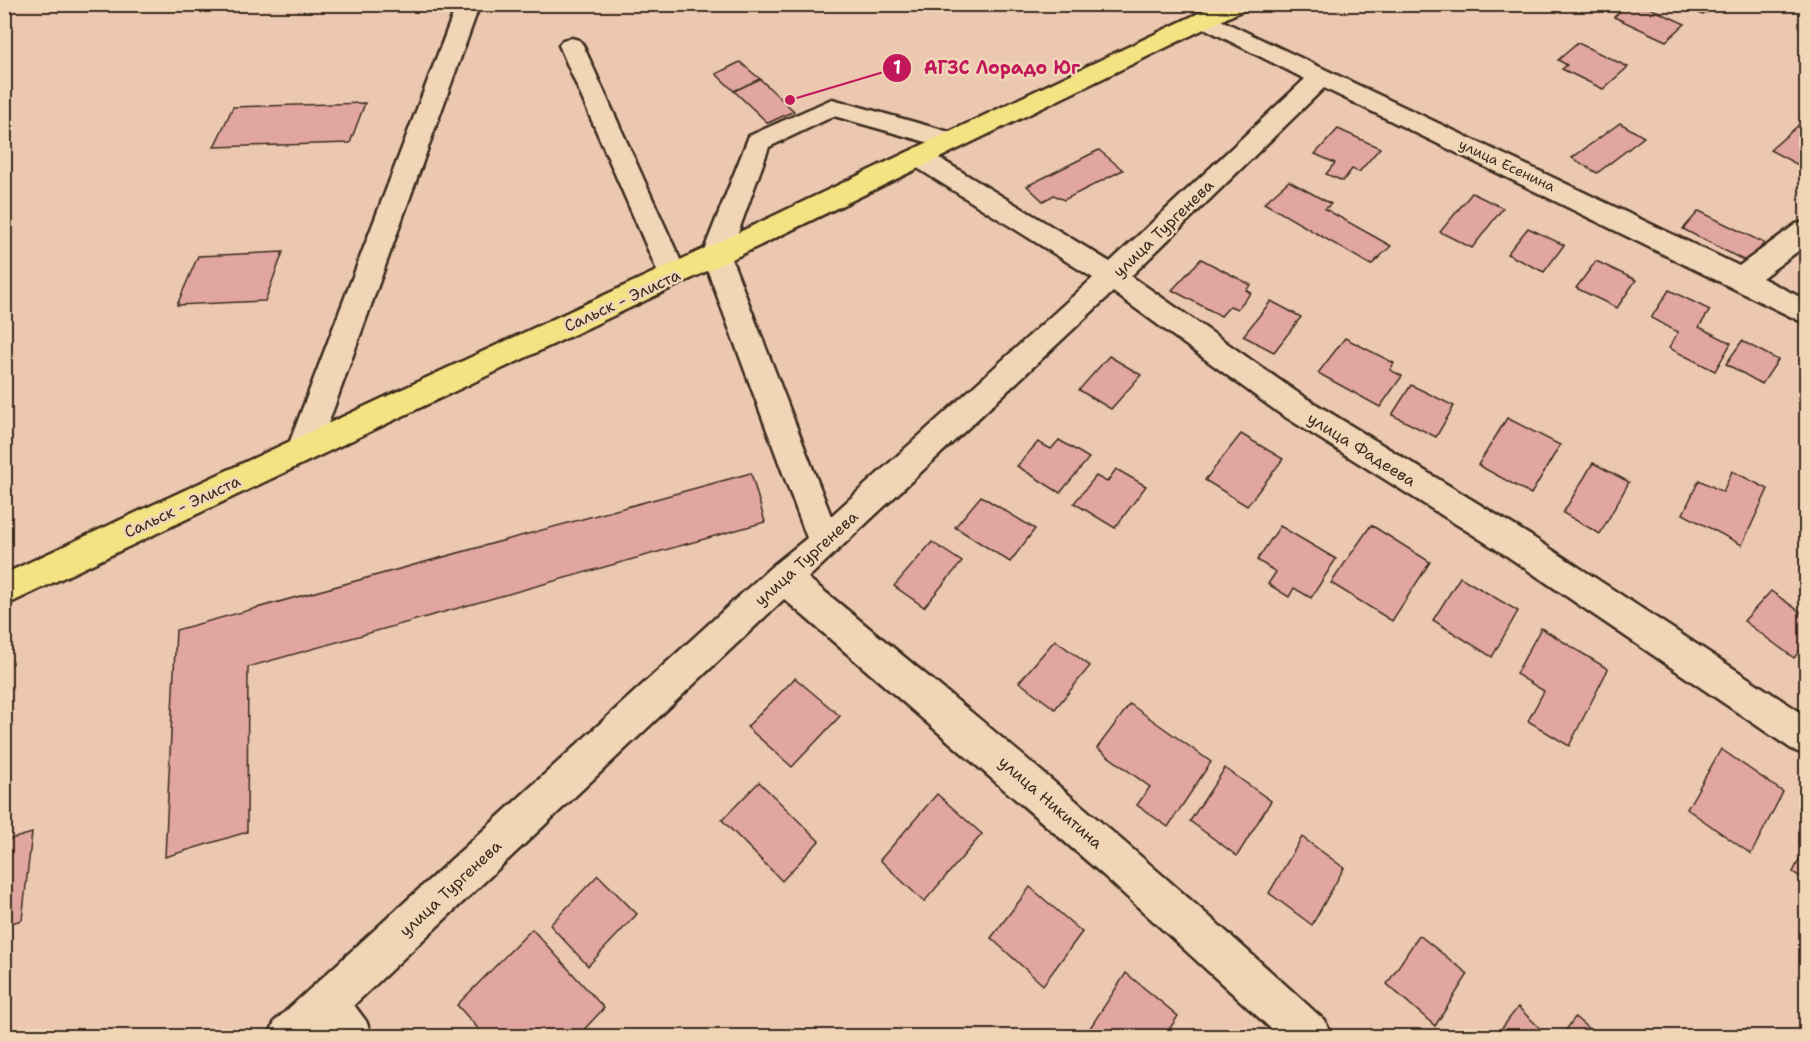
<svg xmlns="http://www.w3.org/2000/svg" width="1811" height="1041" viewBox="0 0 1811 1041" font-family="'Shantell Sans',sans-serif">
<rect width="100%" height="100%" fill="#ecc8b0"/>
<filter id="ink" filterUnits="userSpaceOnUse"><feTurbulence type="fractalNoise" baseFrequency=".0167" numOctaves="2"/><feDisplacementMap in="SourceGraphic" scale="12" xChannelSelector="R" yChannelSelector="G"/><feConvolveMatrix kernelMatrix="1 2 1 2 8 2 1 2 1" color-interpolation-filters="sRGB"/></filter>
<g filter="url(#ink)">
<!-- building -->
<g fill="#e1a6a0" stroke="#3b2a1e" stroke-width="1.5">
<path d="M1628,4H1641L1685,24L1666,41L1614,17Z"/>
<path d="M1681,4H1715L1703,15Z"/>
<path d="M1578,43L1628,67L1603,89L1562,69L1567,65L1558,60Z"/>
<path d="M740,62L760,79L734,91L716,74Z"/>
<path d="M760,79L794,111L768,123L734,91Z"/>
<path d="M365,103L350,143L214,147L233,107Z"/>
<path d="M1620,123L1644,137L1597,173L1572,158Z"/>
<path d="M1800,124L1806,127V169L1770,150Z"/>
<path d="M1338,129L1380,148L1359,172L1352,169L1343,181L1326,174L1335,163L1315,154Z"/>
<path d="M1099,150L1123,170L1064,200L1054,195L1043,201L1027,186Z"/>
<path d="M1289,181L1331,204L1325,209L1391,246L1371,265L1264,203Z"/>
<path d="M1472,193L1503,208L1472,248L1440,232Z"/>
<path d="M1699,211L1764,243L1749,263L1683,229Z"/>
<path d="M1528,228L1564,245L1544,272L1507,254Z"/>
<path d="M283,252L265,301L177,305L198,256Z"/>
<path d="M1201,259L1251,285L1246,290L1251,293L1237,309L1230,306L1221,316L1172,290Z"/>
<path d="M1596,261L1636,280L1617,308L1576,288Z"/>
<path d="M1669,290L1710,310L1699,327L1731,343L1715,371L1669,348L1678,332L1651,318Z"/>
<path d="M1271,301L1301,317L1274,352L1243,336Z"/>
<path d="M1345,338L1394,363L1390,370L1402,376L1380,407L1318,373Z"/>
<path d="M1742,341L1778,360L1762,384L1726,364Z"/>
<path d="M1109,356L1141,375L1111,409L1079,390Z"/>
<path d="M1411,385L1454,406L1436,437L1392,415Z"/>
<path d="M1507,418L1560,445L1531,494L1478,465Z"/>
<path d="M1241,434L1283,459L1247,506L1205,480Z"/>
<path d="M1059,440L1089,458L1060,493L1017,466L1038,442L1051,449Z"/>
<path d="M1593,463L1629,482L1600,534L1563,513Z"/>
<path d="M1116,469L1146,486L1115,528L1074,503L1096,476L1107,482Z"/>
<path d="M1732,471L1768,489L1742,545L1683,514L1699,480L1723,492Z"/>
<path d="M751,473L765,522L248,667L247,832L165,857L176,630Z"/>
<path d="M981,496L1035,529L1010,562L955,527Z"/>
<path d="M1371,525L1430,562L1392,621L1331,583Z"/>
<path d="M1280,526L1336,559L1311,598L1294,588L1289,597L1268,584L1276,572L1257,560Z"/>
<path d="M932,542L962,562L924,607L894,586Z"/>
<path d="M1460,577L1518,611L1492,657L1433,620Z"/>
<path d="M1771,591L1806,616V643L1794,658L1744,621Z"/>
<path d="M1541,628L1608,669L1569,746L1528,721L1544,691L1516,674Z"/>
<path d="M1055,640L1090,666L1055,709L1019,682Z"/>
<path d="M795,678L840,716L792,767L747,727Z"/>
<path d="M1130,704L1211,762L1168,827L1137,805L1150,787L1097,748Z"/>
<path d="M1721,749L1783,792L1751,854L1687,809Z"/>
<path d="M1225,768L1271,801L1237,856L1190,821Z"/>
<path d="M759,782L819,841L782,881L722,820Z"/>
<path d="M937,794L982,834L924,902L880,860Z"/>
<path d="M32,833L22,920L4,925V841Z"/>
<path d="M1302,837L1344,868L1312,925L1269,893Z"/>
<path d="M1806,846V881L1793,872Z"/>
<path d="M598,875L637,914L588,966L550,925Z"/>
<path d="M1030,887L1082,932L1043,985L991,938Z"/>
<path d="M532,929L604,1008L578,1036H485L457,1005Z"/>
<path d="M1419,935L1468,974L1435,1026L1387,984Z"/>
<path d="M1126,973L1178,1016L1165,1036H1089L1086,1034Z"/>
<path d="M1518,1007L1548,1036H1496Z"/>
<path d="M1575,1017L1597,1036H1562Z"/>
</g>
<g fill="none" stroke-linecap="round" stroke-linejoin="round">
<!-- minor casing -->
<g stroke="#3b2a1e" stroke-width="5">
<g id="minor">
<path d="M457,4H480L319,449L314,458L303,462L292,458L287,449Z"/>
<path d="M1206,13L1739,266L1796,224L1806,222V245L1762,278L1806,300V324L1324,88L1131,276L1301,395L1531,536L1806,716V755L1793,750L1507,556L1279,413L1113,292L808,578C984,721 1158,867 1325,1021L1331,1036H1279L1102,874L784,599L354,1005L366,1021L372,1036H269L275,1021L771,567L807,538L702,255L749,136L832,99L960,135L964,141L960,147L951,149L834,116L769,147L730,255L831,516L1093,278L911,164L907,158L911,152L920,149L929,152L1110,262L1305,79L1198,25L1194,20L1198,15Z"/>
<path d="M571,38L579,40L583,45L687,275L683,282L673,285L663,282L659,275L559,45L563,40Z"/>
</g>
</g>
<!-- major casing -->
<g stroke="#3b2a1e" stroke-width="5">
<path id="major" d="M1218,4H1248L1245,9L726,262L4,606V574L706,248Z"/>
</g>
<!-- minor -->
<use href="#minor" fill="#f0d6b7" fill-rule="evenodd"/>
<!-- major -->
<use href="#major" fill="#f4e382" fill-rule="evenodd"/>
</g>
</g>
<g text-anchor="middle" stroke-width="5" stroke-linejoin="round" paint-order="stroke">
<!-- far-street labels -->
<g font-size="14" fill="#3b2a1e" stroke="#f0d6b7">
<text transform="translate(1507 165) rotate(25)" y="5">улица Есенина</text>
</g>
<!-- street labels -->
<g font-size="16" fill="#3b2a1e" stroke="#f0d6b7">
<text transform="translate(1163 228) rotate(-44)" y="6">улица Тургенева</text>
<text transform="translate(622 300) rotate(-25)" y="6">Сальск - Элиста</text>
<text transform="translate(1362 449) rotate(32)" y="6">улица Фадеева</text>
<text transform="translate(182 506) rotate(-25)" y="6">Сальск - Элиста</text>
<text transform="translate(806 558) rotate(-42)" y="6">улица Тургенева</text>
<text transform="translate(1051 802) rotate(41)" y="6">улица Никитина</text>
<text transform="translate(450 888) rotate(-43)" y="6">улица Тургенева</text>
</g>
</g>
<!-- callouts -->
<path fill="none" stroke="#c2185b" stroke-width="2" d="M790 100L897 68"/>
<g fill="#c2185b" stroke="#f0d6b7" stroke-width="2">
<circle cx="790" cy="100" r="6"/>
<circle cx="897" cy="68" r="15"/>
</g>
<g font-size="18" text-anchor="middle" font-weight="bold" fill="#fff">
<text x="897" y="74">1</text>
</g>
<g font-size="18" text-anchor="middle" font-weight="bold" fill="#c2185b" stroke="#f0d6b7" stroke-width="5" stroke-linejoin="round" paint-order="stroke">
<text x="1002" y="74">АГЗС Лорадо Юг</text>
</g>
<!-- margin -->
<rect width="1811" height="1041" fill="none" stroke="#f0d6b7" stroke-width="24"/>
<rect x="12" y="12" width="1787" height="1017" fill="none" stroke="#3b2a1e" stroke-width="2" filter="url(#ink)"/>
</svg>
